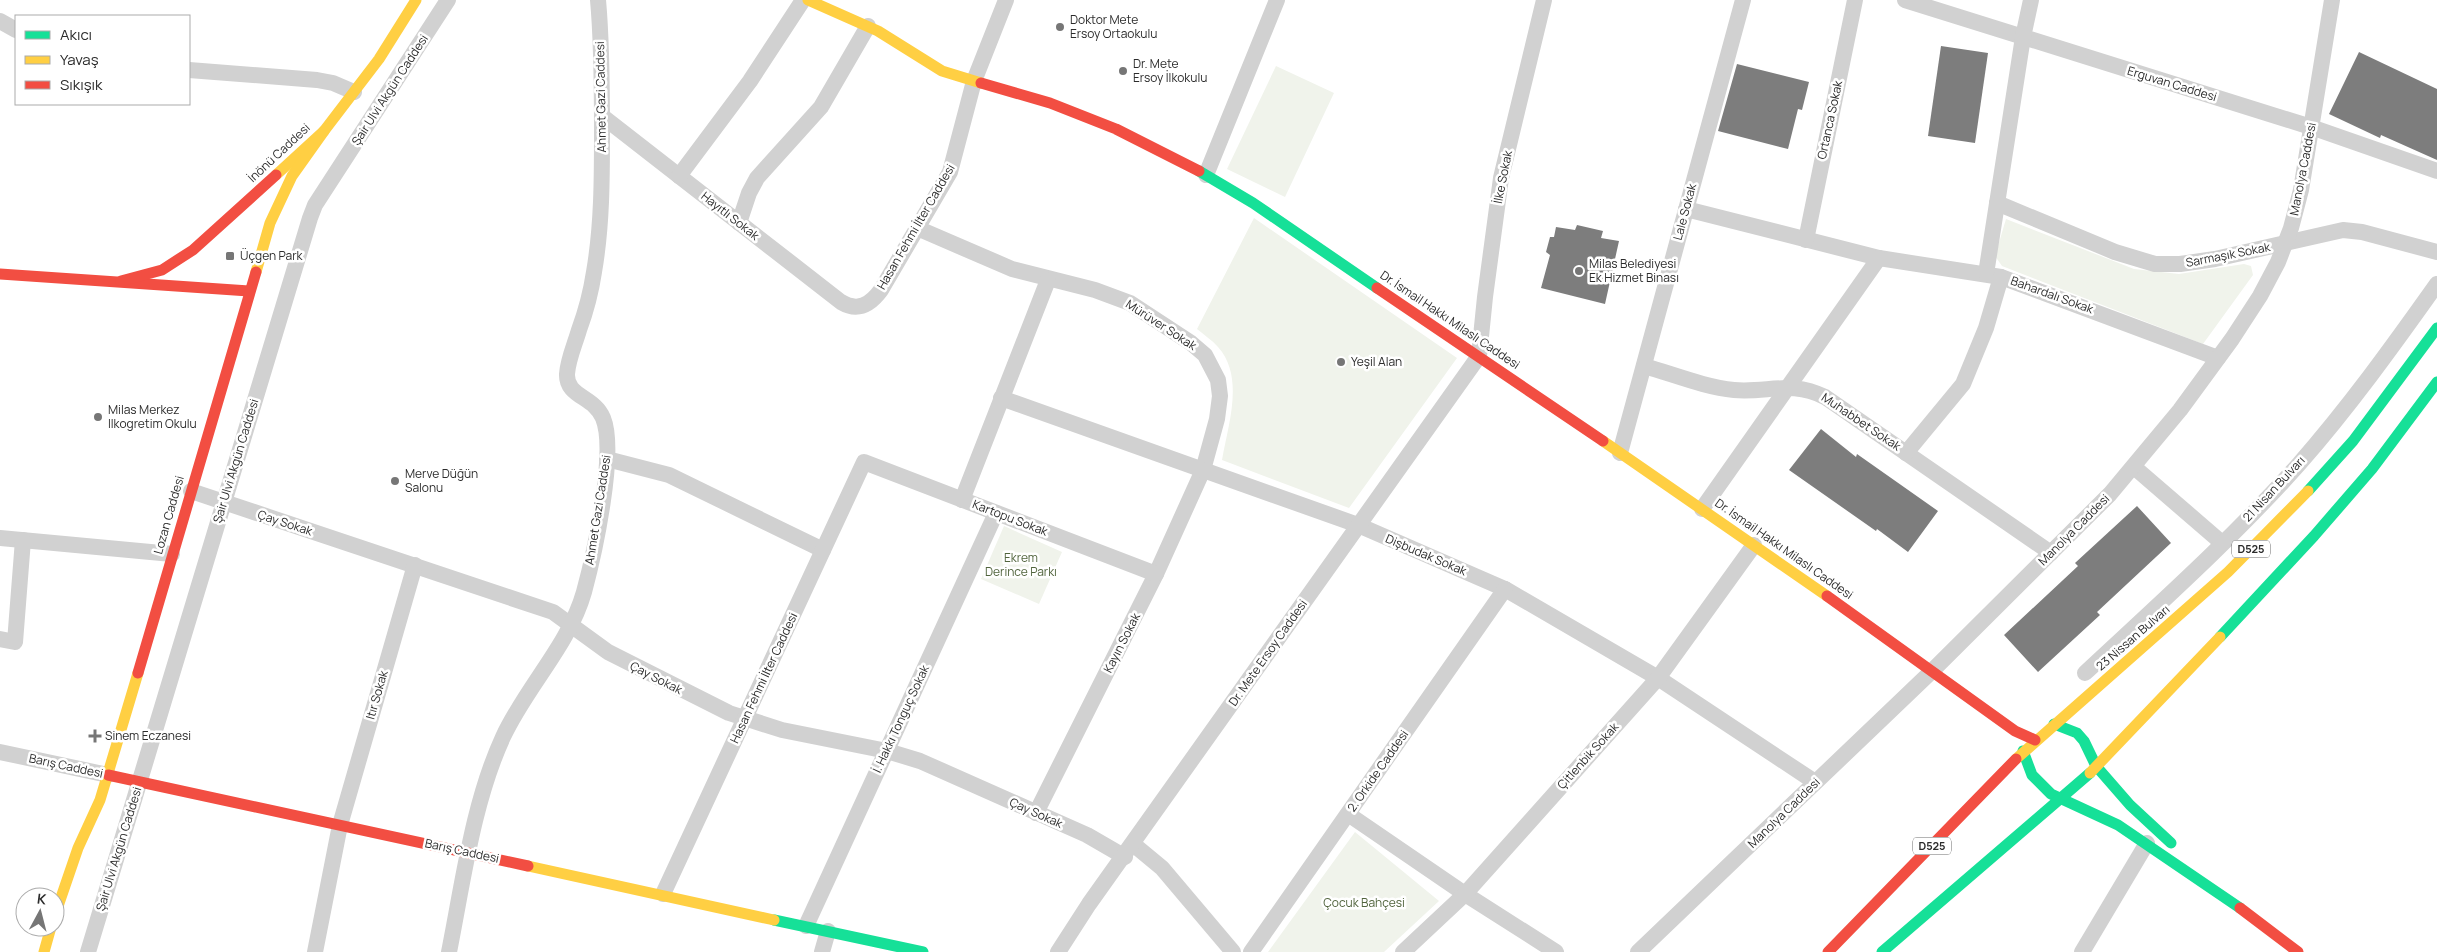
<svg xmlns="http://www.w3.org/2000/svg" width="2437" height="952" viewBox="0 0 2437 952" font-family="Manrope,sans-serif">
<rect width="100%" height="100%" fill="#fff"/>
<!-- green -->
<g fill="#f0f3eb">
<path d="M1276,66L1334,93L1285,197L1227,169Z"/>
<path d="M1254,218L1457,358L1349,508L1222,460C1228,425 1245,377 1218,347C1212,340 1204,335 1197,329Z"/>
<path d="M2006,219L2134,269L2179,274L2244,264L2251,266L2253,275L2203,344L2002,266L1995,256Z"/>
<path d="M1004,526L1062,552L1039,604L981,579Z"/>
<path d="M1355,832L1439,901L1384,952H1268Z"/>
</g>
<!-- building -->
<g fill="#7d7d7d">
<path d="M1941,46L1988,53L1975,143L1928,136Z"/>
<path d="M2359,52L2437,89V160L2381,135L2380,138L2329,114Z"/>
<path d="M1737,64L1809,82L1802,110L1798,109L1788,149L1718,131Z"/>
<path d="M1577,225L1603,231L1601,238L1619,241L1605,304L1541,288L1550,255L1546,252L1550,237H1554L1556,227L1575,230Z"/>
<path d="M1821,429L1856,457L1857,454L1938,511L1908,552L1877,529L1876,531L1789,470Z"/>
<path d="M2137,506L2171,543L2097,612L2100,615L2038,672L2004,635L2078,566L2075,563Z"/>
</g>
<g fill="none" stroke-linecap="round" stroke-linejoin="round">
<!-- street -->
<g stroke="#d1d1d1" stroke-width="16">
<path d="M1905,0L2311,127L2437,171"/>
<path d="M0,21L16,30"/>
<path d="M189,70L317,80L333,83L354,92"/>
<path d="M602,116L841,302C858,312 870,305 881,290L950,172L974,81L1006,0"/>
<path d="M1206,175L1277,0"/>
<path d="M679,176L750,81L803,0"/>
<path d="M1997,203L2115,252L2155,264H2180L2215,259L2343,230L2362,232L2437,252"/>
<path d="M1686,209L1879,258L2001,277L2218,358"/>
<path d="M739,223L749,193L757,178L821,107L868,26"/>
<path d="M917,228L1012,269L1095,290L1130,303L1191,343L1205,355L1218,380L1220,396L1217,419L1203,470L1156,574L1036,813"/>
<path d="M1806,240L1855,0"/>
<path d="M1986,274L2023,37L2031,0"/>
<path d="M1644,366C1673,374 1704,387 1734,390C1768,393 1791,380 1825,397L2051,553"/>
<path d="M1001,398L1358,525L1505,589L1658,678L1815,782"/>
<path d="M1620,453L1743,0"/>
<path d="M1906,453L1963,384L1986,328L2001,277"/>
<path d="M607,459L669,475L823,550"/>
<path d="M2134,467L2222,543"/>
<path d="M191,491L553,612L608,652L729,713L782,730L887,751L920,761L1087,835L1125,857"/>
<path d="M962,500L1048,280"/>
<path d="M1702,509L1879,258"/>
<path d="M0,538L172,554"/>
<path d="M0,639L15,642L23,540"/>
<path d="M2085,673C2158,605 2233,538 2299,464C2349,407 2393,346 2437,284"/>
<path d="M0,752L108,775"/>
<path d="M1348,814L1465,894L1556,952"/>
<path d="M1133,844L1162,868L1233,952"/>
<path d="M663,894L864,462L1156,574"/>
<path d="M806,926L996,513"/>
<path d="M88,952L310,218L315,205L448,0"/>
<path d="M315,952L340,825L415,565"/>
<path d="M449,952C463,882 473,802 503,737C526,687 569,645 584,592C594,555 617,452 603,418C594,396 566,397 567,374C568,359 575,344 579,330C586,311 591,292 594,272C602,226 602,178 602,131C602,87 602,43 598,0"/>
<path d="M822,952L828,931"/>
<path d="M1058,952L1089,904L1479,356L1485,297L1501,178L1544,0"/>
<path d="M1251,952L1505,589"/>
<path d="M1403,952L1465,894L1658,678L1754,545"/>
<path d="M1638,952L1932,671L2110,494L2180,410L2232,339L2260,296L2278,262L2291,228L2301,190L2332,0"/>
<path d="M2082,952L2147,843"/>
</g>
<!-- fast -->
<g stroke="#16e098" stroke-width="11">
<path d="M1199,171L1253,203L1377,288"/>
<path d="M2308,491L2353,441L2437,328"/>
<path d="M2220,637L2314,536L2372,469L2437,382"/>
<path d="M2054,724L2077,733L2084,741L2096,766L2130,805L2171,843"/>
<path d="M2023,751L2032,775L2051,794L2118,825L2240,908"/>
<path d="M774,920L923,952"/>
<path d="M1882,952L2090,773"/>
</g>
<!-- slow -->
<g stroke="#ffcf43" stroke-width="11">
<path d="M808,0L878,31L942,71L981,83"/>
<path d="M276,175L324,131L379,59L416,0"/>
<path d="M256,272L270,223L292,176L324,131"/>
<path d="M1603,441L1827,596"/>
<path d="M2016,759L2228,572L2308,491"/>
<path d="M2090,773L2220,637"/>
<path d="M528,866L774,920"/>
<path d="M55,915L78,848L100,800L138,673"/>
<path d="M44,952L51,927"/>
</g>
<!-- jam -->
<g stroke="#f24e42" stroke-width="11">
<path d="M981,83L1050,103L1116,129L1199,171"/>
<path d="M0,274L249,291"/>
<path d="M121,281L162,270L193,250L276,175"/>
<path d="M1377,288L1603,441"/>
<path d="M1827,596L2015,731L2035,740"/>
<path d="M138,673L256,272"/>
<path d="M108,775L528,866"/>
<path d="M2240,908L2298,952"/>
<path d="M1828,952L2016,759"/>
</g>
</g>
<!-- markers -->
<g fill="#767676" stroke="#fff" stroke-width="2">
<circle cx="1060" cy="27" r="5"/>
<circle cx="1123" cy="71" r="5"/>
<rect x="225" y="251" width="10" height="10" rx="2.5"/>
<circle cx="1579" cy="271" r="5"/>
<circle cx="1341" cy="362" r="5"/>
<circle cx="98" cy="417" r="5"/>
<circle cx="395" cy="481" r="5"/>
<path d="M92.5 728.5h5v5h5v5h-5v5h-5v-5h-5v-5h5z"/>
</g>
<g text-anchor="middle" stroke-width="5" stroke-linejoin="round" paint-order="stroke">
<!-- shield labels -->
<g fill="#fff" stroke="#6b6b6b" stroke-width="1">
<rect x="2232" y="540.5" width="38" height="17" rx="4"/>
<rect x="1913" y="837.5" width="38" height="17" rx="4"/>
</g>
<g font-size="11" font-weight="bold" fill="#2c2c2c">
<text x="2251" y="553">D525</text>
<text x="1932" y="850">D525</text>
</g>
<!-- poi labels -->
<g font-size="12" fill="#2c2c2c" stroke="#fff" text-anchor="start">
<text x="1070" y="24">Doktor Mete<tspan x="1070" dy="14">Ersoy Ortaokulu</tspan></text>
<text x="1133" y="68">Dr. Mete<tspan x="1133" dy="14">Ersoy İlkokulu</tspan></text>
<text x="240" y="260">Üçgen Park</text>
<text x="1589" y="268">Milas Belediyesi<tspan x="1589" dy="14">Ek Hizmet Binası</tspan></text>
<text x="1351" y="366">Yeşil Alan</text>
<text x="108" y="414">Milas Merkez<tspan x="108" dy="14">Ilkogretim Okulu</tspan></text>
<text x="405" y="478">Merve Düğün<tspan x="405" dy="14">Salonu</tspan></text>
<text x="105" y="740">Sinem Eczanesi</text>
</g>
<!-- street labels -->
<g font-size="12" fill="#2c2c2c" stroke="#fff">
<text transform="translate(2172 84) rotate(17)" y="4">Erguvan Caddesi</text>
<text transform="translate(390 90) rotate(-57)" y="4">Şair Ulvi Akgün Caddesi</text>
<text transform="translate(601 97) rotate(-91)" y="4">Ahmet Gazi Caddesi</text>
<text transform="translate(1830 120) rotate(-78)" y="4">Ortanca Sokak</text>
<text transform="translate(279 153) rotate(-43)" y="4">İnönü Caddesi</text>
<text transform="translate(2303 169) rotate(-79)" y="4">Manolya Caddesi</text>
<text transform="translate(1503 177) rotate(-79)" y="4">İlke Sokak</text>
<text transform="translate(1685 212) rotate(-75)" y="4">Lale Sokak</text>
<text transform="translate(730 216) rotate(38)" y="4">Hayıtlı Sokak</text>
<text transform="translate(916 227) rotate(-60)" y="4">Hasan Fehmi İlter Caddesi</text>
<text transform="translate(2228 255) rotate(-11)" y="4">Sarmaşık Sokak</text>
<text transform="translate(2052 295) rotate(20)" y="4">Bahardalı Sokak</text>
<text transform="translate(1450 320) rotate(34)" y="4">Dr. İsmail Hakkı Milaslı Caddesi</text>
<text transform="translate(1161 325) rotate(33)" y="4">Mürüver Sokak</text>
<text transform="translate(1861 422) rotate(34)" y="4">Muhabbet Sokak</text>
<text transform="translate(236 461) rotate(-73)" y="4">Şair Ulvi Akgün Caddesi</text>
<text transform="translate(2274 489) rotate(-47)" y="4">21 Nisan Bulvarı</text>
<text transform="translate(598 510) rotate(-81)" y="4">Ahmet Gazi Caddesi</text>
<text transform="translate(169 515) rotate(-74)" y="4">Lozan Caddesi</text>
<text transform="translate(1010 518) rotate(21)" y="4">Kartopu Sokak</text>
<text transform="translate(285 523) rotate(18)" y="4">Çay Sokak</text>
<text transform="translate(2074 530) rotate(-45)" y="4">Manolya Caddesi</text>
<text transform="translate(1784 549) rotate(35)" y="4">Dr. İsmail Hakkı Milaslı Caddesi</text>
<text transform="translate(1426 555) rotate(23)" y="4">Dişbudak Sokak</text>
<text transform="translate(2133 638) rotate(-41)" y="4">23 Nissan Bulvarı</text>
<text transform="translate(1122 643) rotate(-63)" y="4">Kayın Sokak</text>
<text transform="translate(1268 653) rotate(-55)" y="4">Dr. Mete Ersoy Caddesi</text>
<text transform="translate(656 678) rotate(27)" y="4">Çay Sokak</text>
<text transform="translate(764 678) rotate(-65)" y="4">Hasan Fehmi İlter Caddesi</text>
<text transform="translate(377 695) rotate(-74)" y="4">Itır Sokak</text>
<text transform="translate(901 719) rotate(-65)" y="4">İ. Hakkı Tonguç Sokak</text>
<text transform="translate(1588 756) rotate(-48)" y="4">Çitlenbik Sokak</text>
<text transform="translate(66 766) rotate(12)" y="4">Barış Caddesi</text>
<text transform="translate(1378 771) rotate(-55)" y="4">2. Orkide Caddesi</text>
<text transform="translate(1036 813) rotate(24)" y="4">Çay Sokak</text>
<text transform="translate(1784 813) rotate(-44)" y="4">Manolya Caddesi</text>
<text transform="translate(119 849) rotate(-73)" y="4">Şair Ulvi Akgün Caddesi</text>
<text transform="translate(462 851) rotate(12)" y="4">Barış Caddesi</text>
</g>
<!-- park labels -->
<g font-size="12" fill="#51643d" stroke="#fff">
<text x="1021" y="562">Ekrem<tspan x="1021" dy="14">Derince Parkı</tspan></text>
<text x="1364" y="907">Çocuk Bahçesi</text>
</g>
</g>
<!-- legend -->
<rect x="15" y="15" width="175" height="90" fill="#ffffff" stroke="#ababab"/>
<rect x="25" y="31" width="25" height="8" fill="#16e098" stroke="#ababab"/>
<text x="60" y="40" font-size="15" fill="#2c2c2c">Akıcı</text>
<rect x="25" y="56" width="25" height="8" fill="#ffcf43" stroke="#ababab"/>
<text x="60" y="65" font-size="15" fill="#2c2c2c">Yavaş</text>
<rect x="25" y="81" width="25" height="8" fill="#f24e42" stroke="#ababab"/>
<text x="60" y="90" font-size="15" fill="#2c2c2c">Sıkışık</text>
<!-- north arrow -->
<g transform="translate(40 912) rotate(7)"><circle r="24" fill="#ffffff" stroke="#ababab"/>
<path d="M0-4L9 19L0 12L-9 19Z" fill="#767676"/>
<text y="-8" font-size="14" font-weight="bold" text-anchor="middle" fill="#2c2c2c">K</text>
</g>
</svg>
